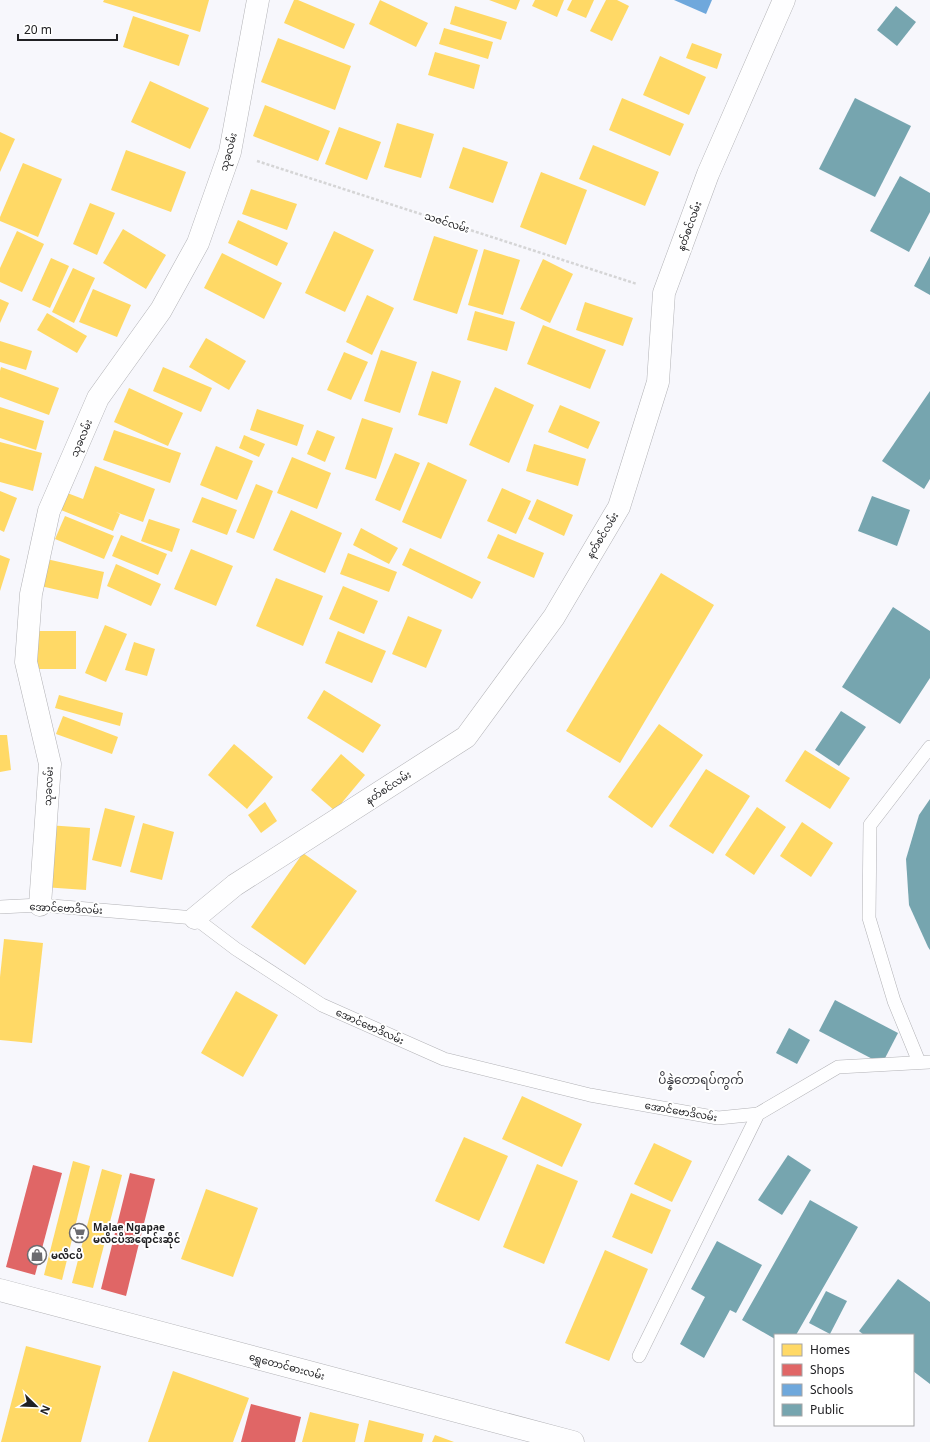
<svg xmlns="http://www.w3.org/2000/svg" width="930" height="1442" viewBox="0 0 930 1442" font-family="Georgia,'Noto Sans Myanmar',serif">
<rect width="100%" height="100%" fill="#f7f7fc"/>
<!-- homes -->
<g fill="#ffd966">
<path d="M104,0H209L200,32L103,2Z"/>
<path d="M294,0H298L355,24L344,49L284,23Z"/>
<path d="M380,0L428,23L416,47L369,24Z"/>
<path d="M489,0H520L516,10Z"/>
<path d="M535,0H564L557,17L532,6Z"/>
<path d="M572,0H594L586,18L567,10Z"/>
<path d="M606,0H617L629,6L612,41L590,31Z"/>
<path d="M455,6L507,22L501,40L450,24Z"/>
<path d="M133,16L189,35L179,66L123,47Z"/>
<path d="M444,28L493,42L488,59L439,44Z"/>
<path d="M278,38L351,66L335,110L261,82Z"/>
<path d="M692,43L722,54L717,69L686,58Z"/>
<path d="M435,52L480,65L474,89L428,75Z"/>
<path d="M660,56L706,77L689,115L643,95Z"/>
<path d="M150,81L209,108L190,149L131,122Z"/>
<path d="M622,98L684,124L670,156L609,130Z"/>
<path d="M265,105L330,131L318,161L253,136Z"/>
<path d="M397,123L434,134L421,178L384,167Z"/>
<path d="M339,127L381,142L367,180L325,164Z"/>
<path d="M0,132L15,139L0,172Z"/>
<path d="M593,145L659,172L645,206L579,179Z"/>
<path d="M463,147L508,162L493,203L449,188Z"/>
<path d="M126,150L186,172L171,212L111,190Z"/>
<path d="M23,163L62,179L38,237L0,221V217Z"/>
<path d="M541,172L587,190L566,245L520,227Z"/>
<path d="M251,189L297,204L287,230L242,214Z"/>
<path d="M90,203L115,213L97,255L73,244Z"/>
<path d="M238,220L288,243L277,266L228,243Z"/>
<path d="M123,229L166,255L146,289L103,263Z"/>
<path d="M17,231L44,244L22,292L0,282V268Z"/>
<path d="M334,231L374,250L345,312L305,293Z"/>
<path d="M434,236L478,250L457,314L413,300Z"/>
<path d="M484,249L520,260L503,315L468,305Z"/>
<path d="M222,253L282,283L264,319L204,288Z"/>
<path d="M51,258L69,266L50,308L32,300Z"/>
<path d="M543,259L573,274L550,323L520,309Z"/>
<path d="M73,268L95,278L74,323L52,312Z"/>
<path d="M93,289L131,305L117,337L79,322Z"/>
<path d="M367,295L394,308L372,355L346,342Z"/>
<path d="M0,299L9,303L0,323Z"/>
<path d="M585,302L633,318L623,346L576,330Z"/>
<path d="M475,311L515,322L507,351L467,340Z"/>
<path d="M47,313L87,336L77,353L37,330Z"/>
<path d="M543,325L606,350L590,389L527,364Z"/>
<path d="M206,338L246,361L229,390L189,367Z"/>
<path d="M0,341L32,351L26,370L0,362Z"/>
<path d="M381,350L417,362L400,413L364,401Z"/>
<path d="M344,352L368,362L351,400L327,390Z"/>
<path d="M1,367L59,388L49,415L0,397V371Z"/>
<path d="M163,367L212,388L201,412L153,391Z"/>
<path d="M432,371L461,381L447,424L418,415Z"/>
<path d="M495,387L534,405L509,463L469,445Z"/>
<path d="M129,388L183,413L168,446L114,422Z"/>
<path d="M560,405L600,422L588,449L548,432Z"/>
<path d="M0,407L44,421L36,450L0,438Z"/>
<path d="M257,409L304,425L297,446L250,430Z"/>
<path d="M362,418L393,428L376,479L345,469Z"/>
<path d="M114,430L181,453L170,483L103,460Z"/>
<path d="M317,430L335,437L325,462L307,454Z"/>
<path d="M244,435L265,444L259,457L239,448Z"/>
<path d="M0,442L42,453L33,491L0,482Z"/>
<path d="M534,444L586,459L578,486L526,471Z"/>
<path d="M216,446L253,461L237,500L200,485Z"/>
<path d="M395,453L420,463L400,511L375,500Z"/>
<path d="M292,457L331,473L317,509L277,493Z"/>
<path d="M428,462L467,480L441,539L402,522Z"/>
<path d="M95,466L155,489L143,522L116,512L120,514L113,531L56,508L62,491L83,499Z"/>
<path d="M256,484L273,491L254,539L236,532Z"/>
<path d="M502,488L531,501L516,534L487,521Z"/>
<path d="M0,491L17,498L4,532L0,530Z"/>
<path d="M202,497L237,510L227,535L192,522Z"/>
<path d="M537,499L573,515L564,536L528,519Z"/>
<path d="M291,510L342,533L325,573L273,550Z"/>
<path d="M65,516L114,536L104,559L55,539Z"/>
<path d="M149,519L180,529L172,552L141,541Z"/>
<path d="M361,528L398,548L389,564L353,545Z"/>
<path d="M498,534L544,553L534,578L487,558Z"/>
<path d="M121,535L167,554L158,575L112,556Z"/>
<path d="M410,548L481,582L472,599L402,565Z"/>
<path d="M191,549L233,566L216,606L174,589Z"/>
<path d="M348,553L397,572L389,592L340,574Z"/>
<path d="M0,555L10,559L0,591Z"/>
<path d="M42,558L104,572L98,599L36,585Z"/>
<path d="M116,564L161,584L151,606L107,586Z"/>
<path d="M661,573L714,605L620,763L566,731Z"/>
<path d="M276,578L323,596L303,646L256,626Z"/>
<path d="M343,586L378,601L364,634L329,619Z"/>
<path d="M408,616L442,630L426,668L392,654Z"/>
<path d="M105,625L127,634L106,682L85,673Z"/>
<path d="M29,631H76V669H30Z"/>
<path d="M338,631L386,651L372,683L325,663Z"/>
<path d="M134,642L155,649L147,676L125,670Z"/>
<path d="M324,690L381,725L363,753L307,718Z"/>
<path d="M59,695L123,713L120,726L55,708Z"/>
<path d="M63,716L118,737L112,754L56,734Z"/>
<path d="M659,724L703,755L652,828L608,797Z"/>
<path d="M0,735H7L11,770L0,772Z"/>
<path d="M234,744L273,777L247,809L208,775Z"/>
<path d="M805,750L850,778L830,809L785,781Z"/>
<path d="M341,754L365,775L335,811L311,790Z"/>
<path d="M706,769L750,796L713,854L669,826Z"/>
<path d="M265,802L277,821L261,833L248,815Z"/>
<path d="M757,807L786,827L754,875L725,855Z"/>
<path d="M105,808L135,816L121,867L92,860Z"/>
<path d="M802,822L833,843L811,877L780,856Z"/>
<path d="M143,823L174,832L162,880L130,872Z"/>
<path d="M47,825L90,828L86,890L43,887Z"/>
<path d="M303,853L357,891L305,965L251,927Z"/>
<path d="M4,939L43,943L32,1043L0,1040V977Z"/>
<path d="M236,991L278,1015L243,1077L201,1053Z"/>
<path d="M522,1096L582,1124L562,1167L502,1139Z"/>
<path d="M464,1137L508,1156L479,1221L435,1201Z"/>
<path d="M654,1143L692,1161L672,1202L634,1184Z"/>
<path d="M73,1161L90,1166L62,1280L44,1275Z"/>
<path d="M537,1164L578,1181L544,1264L503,1247Z"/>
<path d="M102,1169L122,1175L93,1288L72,1283Z"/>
<path d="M206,1189L258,1208L233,1277L181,1259Z"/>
<path d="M631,1193L671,1210L652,1254L612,1237Z"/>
<path d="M605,1250L648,1269L609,1361L565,1343Z"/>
<path d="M26,1346L101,1366L81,1442H1Z"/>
<path d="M173,1371L249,1398L233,1442H148Z"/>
<path d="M310,1412L359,1424L355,1442H302Z"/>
<path d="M369,1420L424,1434L422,1442H364Z"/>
<path d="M435,1435L454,1442H432Z"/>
</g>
<!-- shops -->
<g fill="#e06666">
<path d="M33,1165L62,1173L35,1275L6,1267Z"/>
<path d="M130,1173L155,1179L126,1296L101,1289Z"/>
<path d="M251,1404L301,1417L295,1442H241Z"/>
</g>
<!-- schools -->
<path fill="#6fa8dc" d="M674,0H712L706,14Z"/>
<!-- public -->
<g fill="#76a5af">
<path d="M896,6L916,22L897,46L877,30Z"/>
<path d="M855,98L911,126L875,197L819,169Z"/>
<path d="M900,176L930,193V212L909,252L870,231Z"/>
<path d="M930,256V295L914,286Z"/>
<path d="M930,391V479L924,489L882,461Z"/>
<path d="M872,496L910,510L897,546L858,531Z"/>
<path d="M893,607L930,631V678L900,724L842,687Z"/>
<path d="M841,711L866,727L839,766L815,750Z"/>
<path d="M930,799V950L928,947L909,905L906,859L919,815Z"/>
<path d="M835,1000L898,1033L882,1064L819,1031Z"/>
<path d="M789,1028L810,1040L797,1064L776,1053Z"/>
<path d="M788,1155L811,1170L782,1215L758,1200Z"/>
<path d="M810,1200L858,1227L796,1335H775V1339L742,1320Z"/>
<path d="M717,1241L762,1265L736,1313L730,1310L704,1358L680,1344L705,1297L691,1289Z"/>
<path d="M898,1279L930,1302V1384L913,1371V1335H864L859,1331Z"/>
<path d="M826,1291L847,1301L830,1334L809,1323Z"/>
</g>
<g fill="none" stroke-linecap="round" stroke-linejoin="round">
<!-- service casing -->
<g stroke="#b2b2b6" stroke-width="14">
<g id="service">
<path d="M0,907L40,905L195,918L236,949L322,1005L444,1059L590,1095L718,1118L758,1114"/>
<path d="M919,1062L894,1001L869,918L870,825L930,747"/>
<path d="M639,1356L758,1114L838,1067L930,1062"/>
</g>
</g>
<!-- minor casing -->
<g stroke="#b2b2b6" stroke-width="23">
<g id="minor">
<path d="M40,905L50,764L26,662L31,594L49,511L98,398L161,310L198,243L230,152L258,0"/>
<path d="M195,918L235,885L466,737L554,617L619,507L658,382L664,293L708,174L784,0"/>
</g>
</g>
<!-- tertiary casing -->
<g stroke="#b2b2b6" stroke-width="23">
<path id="tertiary" d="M0,1290L573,1442"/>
</g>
<!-- path -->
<path stroke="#d5d5d6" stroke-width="2.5" stroke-dasharray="3 2" stroke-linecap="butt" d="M257,161L637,284"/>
<!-- service -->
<use href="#service" stroke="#fefeff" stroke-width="13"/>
<!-- minor -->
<use href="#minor" stroke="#fefeff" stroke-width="22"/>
<!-- tertiary -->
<use href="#tertiary" stroke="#fefeff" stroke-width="22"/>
</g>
<!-- icons -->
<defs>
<g id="supermarket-ring" transform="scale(1)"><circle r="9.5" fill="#fff" stroke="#6b6b6f" stroke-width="1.5"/><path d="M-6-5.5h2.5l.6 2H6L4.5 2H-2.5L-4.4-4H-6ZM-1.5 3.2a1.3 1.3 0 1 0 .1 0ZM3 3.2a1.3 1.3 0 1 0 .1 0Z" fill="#6b6b6f"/></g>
<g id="shop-ring" transform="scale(1)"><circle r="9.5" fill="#fff" stroke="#6b6b6f" stroke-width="1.5"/><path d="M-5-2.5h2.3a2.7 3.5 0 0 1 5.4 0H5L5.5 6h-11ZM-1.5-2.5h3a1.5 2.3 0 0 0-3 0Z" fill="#6b6b6f"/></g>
</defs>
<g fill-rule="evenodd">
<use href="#supermarket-ring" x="79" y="1233"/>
<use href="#shop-ring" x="37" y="1255"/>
</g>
<g text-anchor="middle" stroke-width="4" stroke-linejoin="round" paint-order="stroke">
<!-- street labels -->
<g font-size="10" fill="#202023" stroke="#fff">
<text transform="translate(228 152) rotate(-75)" y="4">သုခလမ်း</text>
<text transform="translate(447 222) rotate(18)" y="4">သဇင်လမ်း</text>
<text transform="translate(689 226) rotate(-70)" y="4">နတ်စင်လမ်း</text>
<text transform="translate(81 438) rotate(-67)" y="4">သုခလမ်း</text>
<text transform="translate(602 535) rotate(-59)" y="4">နတ်စင်လမ်း</text>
<text transform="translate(48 786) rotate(-87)" y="4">သုခလမ်း</text>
<text transform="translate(388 787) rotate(-33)" y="4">နတ်စင်လမ်း</text>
<text transform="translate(66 908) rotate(3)" y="4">အောင်ဗောဒိလမ်း</text>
<text transform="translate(370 1026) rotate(24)" y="4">အောင်ဗောဒိလမ်း</text>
<text transform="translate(681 1111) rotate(10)" y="4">အောင်ဗောဒိလမ်း</text>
<text transform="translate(287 1366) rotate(15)" y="4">ရွှေတောင်ဓားလမ်း</text>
</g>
<!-- poi labels -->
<g font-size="10" font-weight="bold" fill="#202023" stroke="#fff" text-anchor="start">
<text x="93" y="1231">Malae Ngapae<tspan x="93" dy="12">မလိငပိအရောင်းဆိုင်</tspan></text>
<text x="51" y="1259">မလိငပိ</text>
</g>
<!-- quarter labels -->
<g font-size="12" fill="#38383f" stroke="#fff">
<text x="701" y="1084">ပိန္နဲတောရပ်ကွက်</text>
</g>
</g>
<!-- legend -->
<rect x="774" y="1334" width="140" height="92" fill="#ffffff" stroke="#a6a6a7"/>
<rect x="782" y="1344" width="20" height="12" fill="#ffd966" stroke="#a6a6a7"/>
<text x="810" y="1354" font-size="12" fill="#202023">Homes</text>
<rect x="782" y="1364" width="20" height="12" fill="#e06666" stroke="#a6a6a7"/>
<text x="810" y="1374" font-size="12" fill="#202023">Shops</text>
<rect x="782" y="1384" width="20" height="12" fill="#6fa8dc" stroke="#a6a6a7"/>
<text x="810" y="1394" font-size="12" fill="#202023">Schools</text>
<rect x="782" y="1404" width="20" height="12" fill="#76a5af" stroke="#a6a6a7"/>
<text x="810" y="1414" font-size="12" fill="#202023">Public</text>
<!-- north arrow -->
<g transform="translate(36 1406) rotate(113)" stroke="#ffffff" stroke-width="3" paint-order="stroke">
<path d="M0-3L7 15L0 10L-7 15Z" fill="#202023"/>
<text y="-6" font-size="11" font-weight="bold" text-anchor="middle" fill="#202023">N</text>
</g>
<!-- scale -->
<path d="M18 34v6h99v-6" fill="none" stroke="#202023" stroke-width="2"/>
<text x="24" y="34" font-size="12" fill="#202023" stroke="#ffffff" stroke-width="3" paint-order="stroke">20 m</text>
</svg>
